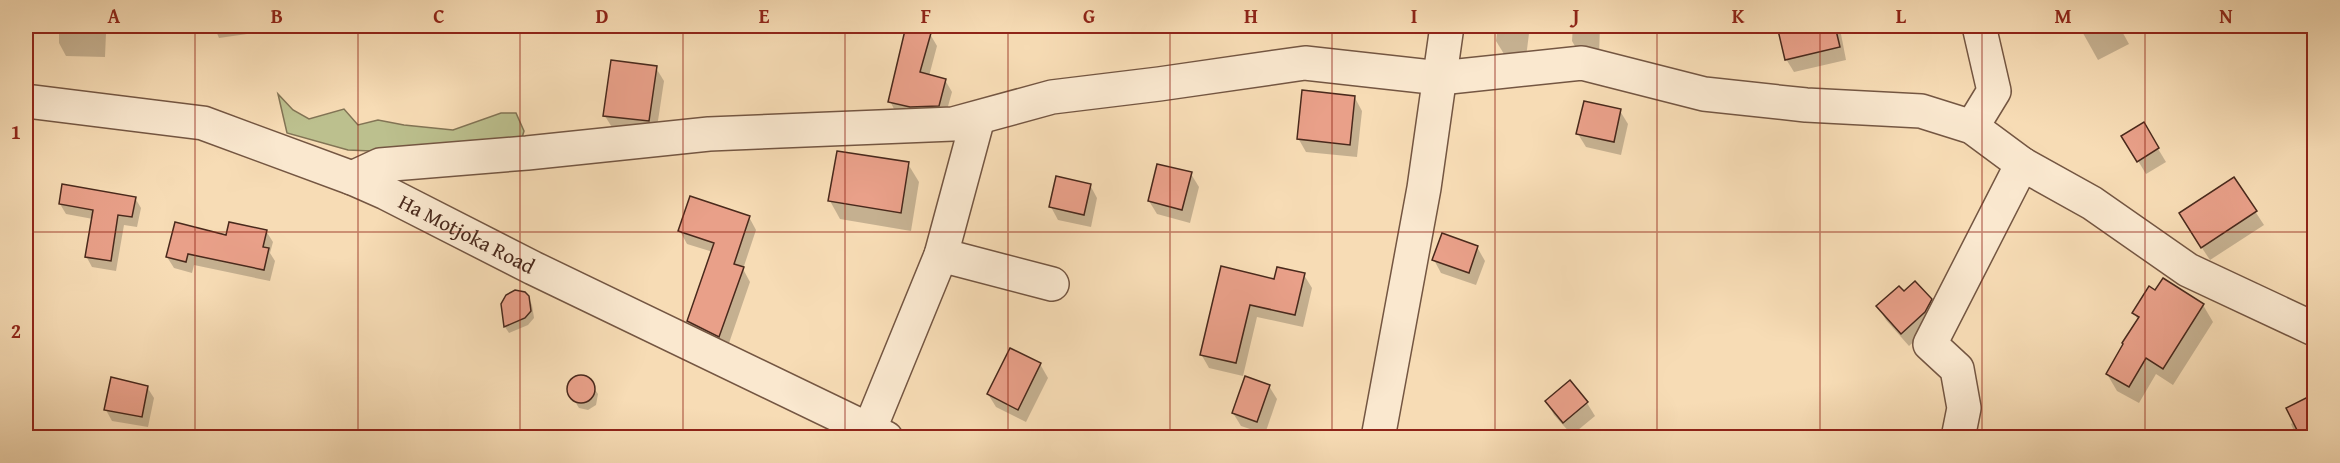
<svg xmlns="http://www.w3.org/2000/svg" width="2340" height="463" viewBox="0 0 2340 463" font-family="'Gentium Book Plus',serif">
<rect width="100%" height="100%" fill="#f7dcb5"/>
<filter id="stains"><feTurbulence type="fractalNoise" baseFrequency=".00333" numOctaves="4"/><feColorMatrix values="0 0 0 0 .2 0 0 0 0 .09 0 0 0 0 .02 0 0 0 .5 -.17"/></filter>
<radialGradient id="worn" r=".72"><stop offset=".6" stop-color="#630" stop-opacity="0"/><stop offset="1" stop-color="#630" stop-opacity=".3"/></radialGradient>
<!-- green -->
<path fill="#bcc08e" stroke="#827455" stroke-width="1.5" d="M278,94L293,110L309,119L344,109L358,125L378,120L404,125L453,130L501,113H516L524,131L521,141L441,154L348,150L287,133Z"/>
<!-- shadow -->
<g fill="#0003">
<path d="M59,26H102L106,33L105,57L66,56L59,43Z"/>
<path d="M214,26H246L247,34L219,38Z"/>
<path d="M440,26H488L442,29Z"/>
<path d="M1498,26H1530L1526,57L1504,54L1496,41Z"/>
<path d="M1573,26H1600L1599,55H1580L1572,41Z"/>
<path d="M1785,26H1836L1841,34L1846,60L1794,72L1786,59L1779,27Z"/>
<path d="M2079,26H2119L2129,44L2098,60Z"/>
<path d="M2309,26H2314V35Z"/>
<path d="M930,34L937,46L929,76L945,80L952,92L945,117L896,113L890,101Z"/>
<path d="M656,68L664,81L656,134L613,129L605,116Z"/>
<path d="M1355,98L1362,111L1357,157L1306,152L1298,138Z"/>
<path d="M1620,111L1628,124L1621,155L1586,147L1578,134Z"/>
<path d="M2143,124L2166,162L2146,174L2123,136Z"/>
<path d="M908,164L919,182L911,231L840,219L830,201Z"/>
<path d="M1191,174L1199,187L1190,223L1157,214L1149,201Z"/>
<path d="M2234,179L2264,225L2210,260L2188,227Z"/>
<path d="M1090,185L1097,198L1091,227L1058,220L1051,207Z"/>
<path d="M135,198L141,208L137,227L124,225L116,271L92,267L86,256L93,219L66,214L60,204Z"/>
<path d="M749,217L756,230L743,269L750,282L727,349L696,334L689,321L713,252L687,244L680,231Z"/>
<path d="M266,231L273,242L270,253L275,261L270,281L194,265L192,273L174,268L167,257L227,237Z"/>
<path d="M1477,247L1485,261L1476,285L1441,273L1434,260Z"/>
<path d="M1222,268L1275,280L1304,275L1312,288L1303,327L1257,317L1243,376L1209,368L1201,354Z"/>
<path d="M528,297L532,305L534,318L528,325L509,333L505,327L503,304Z"/>
<path d="M1930,300L1938,314L1932,325L1909,346L1886,320L1878,307Z"/>
<path d="M2203,305L2213,322L2173,385L2156,374L2139,403L2117,391L2107,374L2138,320L2134,313Z"/>
<path d="M1040,364L1048,378L1026,422L996,407L988,394Z"/>
<path d="M577,377L587,378L598,394L596,405L588,410L579,408L569,392L570,383Z"/>
<path d="M1269,386L1277,399L1265,434L1241,426L1233,413Z"/>
<path d="M147,387L154,398L148,427L112,421L106,410Z"/>
<path d="M2314,395V438H2297L2291,424L2294,422L2288,409Z"/>
<path d="M1547,402L1587,403L1595,416L1572,435L1554,415Z"/>
</g>
<!-- building -->
<g fill="#e9a089" stroke="#49291c" stroke-width="1.5">
<path d="M906,26L931,33L920,72L946,79L939,106L910,107L888,102Z"/>
<path d="M1777,26H1835L1840,47L1785,60Z"/>
<path d="M611,60L657,66L649,121L603,116Z"/>
<path d="M1302,90L1355,96L1350,145L1297,139Z"/>
<path d="M1584,101L1621,109L1614,142L1576,134Z"/>
<path d="M2144,122L2159,148L2137,162L2121,136Z"/>
<path d="M837,151L909,162L901,213L828,201Z"/>
<path d="M1157,164L1192,172L1182,210L1148,201Z"/>
<path d="M1056,176L1091,184L1084,215L1049,207Z"/>
<path d="M2234,177L2257,211L2201,248L2179,213Z"/>
<path d="M62,184L136,197L132,217L118,215L111,261L85,257L93,210L59,204Z"/>
<path d="M690,196L750,216L734,264L744,267L719,337L687,321L714,243L678,231Z"/>
<path d="M175,222L226,235L229,222L267,230L263,247L269,248L264,270L188,254L186,262L166,257Z"/>
<path d="M1442,233L1478,246L1469,273L1432,260Z"/>
<path d="M1221,266L1274,279L1277,267L1305,273L1295,315L1250,305L1236,363L1200,355Z"/>
<path d="M2163,278L2204,304L2163,369L2146,358L2129,387L2106,374L2123,344L2122,343L2139,317L2132,313L2149,286L2155,290Z"/>
<path d="M1915,281L1932,299L1925,312L1901,334L1876,306L1899,286L1904,291Z"/>
<path d="M515,290L525,292L529,296L531,311L525,318L504,327L501,304L506,295Z"/>
<path d="M1010,348L1041,363L1018,410L987,394Z"/>
<circle cx="581" cy="389" r="14"/>
<path d="M1245,376L1270,385L1257,422L1232,413Z"/>
<path d="M111,377L148,386L142,417L104,410Z"/>
<path d="M1570,380L1588,402L1563,423L1545,401Z"/>
<path d="M2314,394V438H2301L2286,408Z"/>
</g>
<g fill="none" stroke-linecap="round" stroke-linejoin="round">
<!-- minor casing -->
<g stroke="#745642" stroke-width="36">
<g id="minor">
<path id="s1" d="M26,101L203,123L352,178L386,193L533,268L886,438"/>
<path d="M1972,127L1994,91L1979,26"/>
<path d="M352,178L380,165L527,153L709,134L953,124L1052,97L1159,84L1305,63L1440,78L1582,63L1704,94L1806,105L1921,111L1972,127L2022,164L2092,203L2188,270L2314,329"/>
<path d="M941,255L1052,284"/>
<path d="M866,438L941,255L978,118"/>
<path d="M1378,438L1424,188L1447,26"/>
<path d="M1958,438L1964,408L1957,369L1930,344L2022,164"/>
</g>
</g>
<!-- minor -->
<use href="#minor" stroke="#fae8cf" stroke-width="33"/>
</g>
<!-- grid -->
<path fill="none" stroke="#8f2418" stroke-width="1.5" stroke-opacity="0.55" d="M195,26V438M358,26V438M520,26V438M683,26V438M845,26V438M1008,26V438M1170,26V438M1332,26V438M1495,26V438M1657,26V438M1820,26V438M1982,26V438M2145,26V438M26,232H2314"/>
<g text-anchor="middle" stroke-width="6" stroke-linejoin="round" paint-order="stroke">
<!-- street labels -->
<g font-size="21" fill="#49291c" stroke="#fae8cf">
<text dy="7" stroke="none"><textPath href="#s1" startOffset="465">Ha Motjoka Road</textPath></text>
</g>
</g>
<!-- margin -->
<rect width="2340" height="463" fill="none" stroke="#f7dcb5" stroke-width="66"/>
<rect x="33" y="33" width="2274" height="397" fill="none" stroke="#8f2418" stroke-width="2"/>
<g font-size="20" text-anchor="middle" font-weight="bold" fill="#8f2418">
<text x="114" y="23">A</text>
<text x="277" y="23">B</text>
<text x="439" y="23">C</text>
<text x="602" y="23">D</text>
<text x="764" y="23">E</text>
<text x="926" y="23">F</text>
<text x="1089" y="23">G</text>
<text x="1251" y="23">H</text>
<text x="1414" y="23">I</text>
<text x="1576" y="23">J</text>
<text x="1738" y="23">K</text>
<text x="1901" y="23">L</text>
<text x="2063" y="23">M</text>
<text x="2226" y="23">N</text>
<text x="16" y="139">1</text>
<text x="16" y="338">2</text>
</g>
<rect width="100%" height="100%" filter="url(#stains)"/>
<rect width="100%" height="100%" fill="url(#worn)"/>
</svg>
